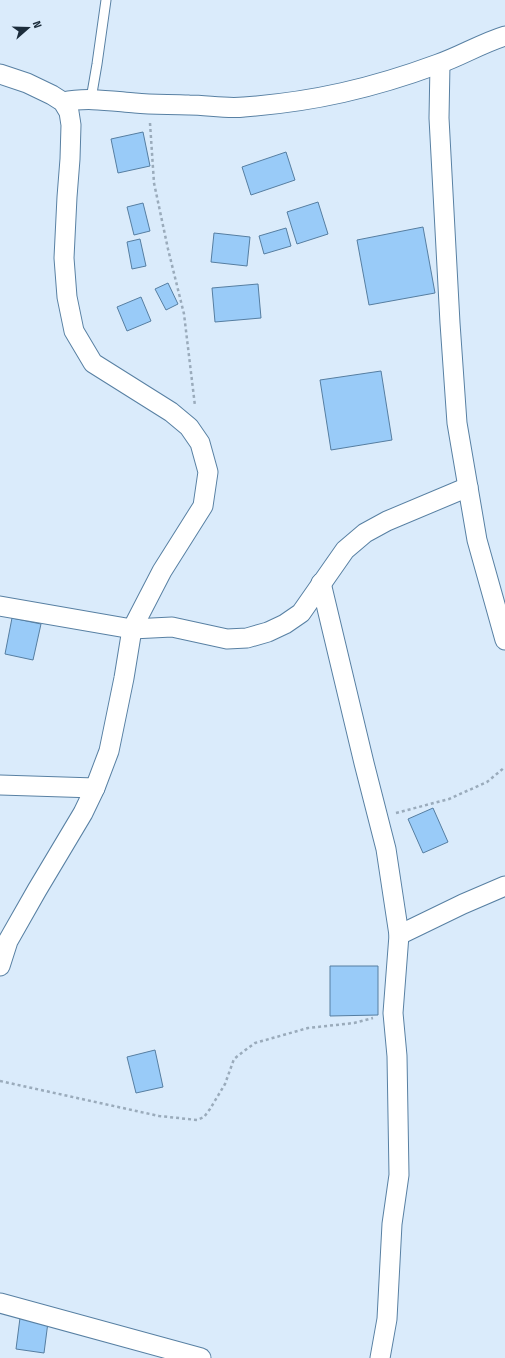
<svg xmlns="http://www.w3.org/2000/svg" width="505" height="1358" viewBox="0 0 505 1358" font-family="'Fira Sans Condensed',sans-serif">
<rect width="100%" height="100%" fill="#daebfb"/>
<!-- building -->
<g fill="#99cbf8" stroke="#567ea1">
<path d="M143,132L150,166L118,173L111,139Z"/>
<path d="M286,152L295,180L251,195L242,167Z"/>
<path d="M318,202L328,234L297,244L287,212Z"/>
<path d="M143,203L150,231L134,235L127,207Z"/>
<path d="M423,227L435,293L369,305L357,240Z"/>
<path d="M286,228L291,246L264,254L259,236Z"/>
<path d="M214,233L250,237L247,266L211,262Z"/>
<path d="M140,239L146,266L132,269L127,242Z"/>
<path d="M168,283L178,304L166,310L155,289Z"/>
<path d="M258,284L261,318L215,322L212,288Z"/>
<path d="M141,297L151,321L127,331L117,307Z"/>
<path d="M381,371L392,440L331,450L320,380Z"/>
<path d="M12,618L41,624L33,660L5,654Z"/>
<path d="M433,808L448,842L423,853L408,819Z"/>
<path d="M330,966H378V1015L330,1016Z"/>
<path d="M155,1050L163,1087L136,1093L127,1057Z"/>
<path d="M20,1318L48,1322L44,1353L16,1349Z"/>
</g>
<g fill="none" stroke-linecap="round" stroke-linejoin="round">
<!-- lane casing -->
<g stroke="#5880a3" stroke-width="11">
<path id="lane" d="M91,99L97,64L106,0"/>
</g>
<!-- street casing -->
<g stroke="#5880a3" stroke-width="21">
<g id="street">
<path d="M440,64L439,118L450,323L457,423L477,540L505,640"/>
<path d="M0,74L27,83L52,95L63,102L69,112L71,125L70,159L67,197L64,258L67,297L74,331L93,363L171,412L189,427L200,443L208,472L203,506L162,571L132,629L124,678L109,751L95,788L83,813L37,890L8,941L0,966"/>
<path d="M63,102C87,97 111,101 135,103C153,105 171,104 189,105C207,105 226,109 244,107C313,102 373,88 438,64C461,56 482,43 505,36"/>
<path d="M321,583L364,763L386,849L399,935L393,1013L397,1056L399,1175L392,1224L387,1319L380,1358"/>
<path d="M0,606L132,629L172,627L227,639L247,638L268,632L285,624L301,613L345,550L365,533L387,521L468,487"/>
<path d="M0,785L95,788"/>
<path d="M399,935L463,904L505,886"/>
<path d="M0,1303L201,1358"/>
</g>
</g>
<!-- path -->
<g stroke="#9aabbb" stroke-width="2.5" stroke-dasharray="3 3" stroke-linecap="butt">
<path d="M150,123L154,183L168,249L184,314L195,406"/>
<path d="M396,813L449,799L487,782L505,767"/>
<path d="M0,1081L159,1116L197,1120L204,1117L210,1109L225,1084L234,1059L244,1051L255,1043L308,1028L354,1023L373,1018"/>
</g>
<!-- lane -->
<use href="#lane" stroke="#fff" stroke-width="9"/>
<!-- street -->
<use href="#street" stroke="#fff" stroke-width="19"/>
</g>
<!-- north arrow -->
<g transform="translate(28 28) rotate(70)" stroke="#daebfb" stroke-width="3" paint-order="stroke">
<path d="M0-3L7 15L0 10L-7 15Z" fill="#1b2c3b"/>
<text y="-6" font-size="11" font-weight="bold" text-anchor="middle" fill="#1b2c3b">N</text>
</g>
</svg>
